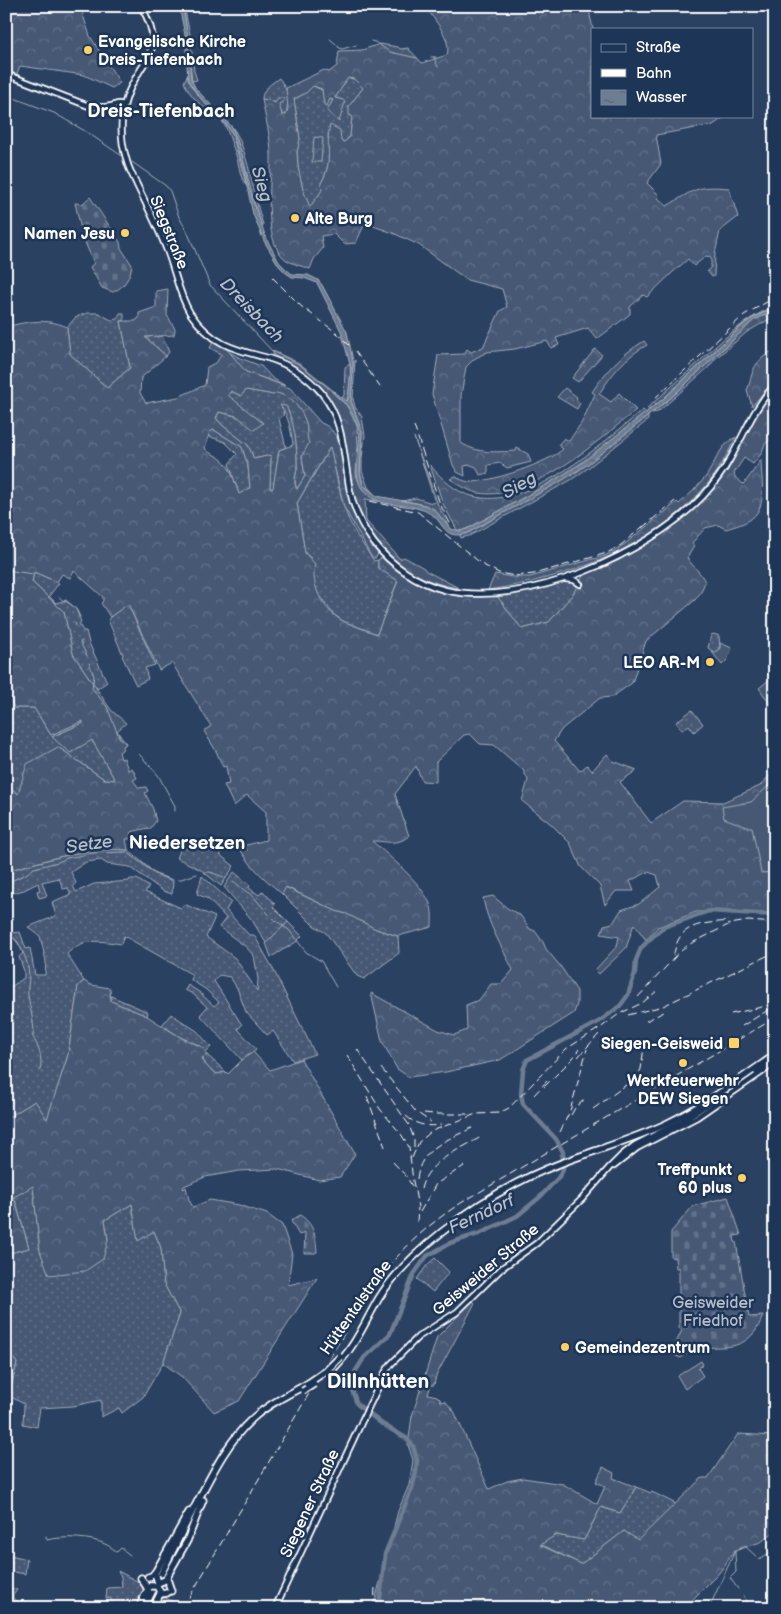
<svg xmlns="http://www.w3.org/2000/svg" width="781" height="1614" viewBox="0 0 781 1614" font-family="'Balsamiq Sans',sans-serif">
<defs>
<pattern id="grass-dots" width="8" height="8" patternUnits="userSpaceOnUse" patternTransform="scale(1.25)"><rect width="8" height="8" fill="#465975"/><path d="M2 2h.1M6 6h.1" fill="none" stroke="#62728a" stroke-width="1.8" stroke-linecap="round"/></pattern>
<pattern id="forest-crowns" width="20" height="18" patternUnits="userSpaceOnUse" patternTransform="scale(1.25)"><rect width="20" height="18" fill="#465975"/><path d="M2 6a3 3 0 1 1 6 0M12 15a3 3 0 1 1 6 0" fill="none" stroke="#62728a"/></pattern>
<pattern id="cemetery-stones" width="16" height="16" patternUnits="userSpaceOnUse" patternTransform="scale(1.25)"><rect width="16" height="16" fill="#465975"/><path d="M2 7V4a2 2 0 0 1 4 0v3zM10 15v-3a2 2 0 0 1 4 0v3z" fill="#62728a"/></pattern>
<pattern id="water-ripples" width="26" height="14" patternUnits="userSpaceOnUse" patternTransform="scale(1.25)"><rect width="26" height="14" fill="#6d7d92"/><path d="M2 4q2-2 4 0t4 0M15 11q2-2 4 0t4 0" fill="none" stroke="#5e6772"/></pattern>
</defs>
<rect width="100%" height="100%" fill="#2a4161"/>
<filter id="ink" filterUnits="userSpaceOnUse"><feTurbulence type="fractalNoise" baseFrequency=".02" numOctaves="2"/><feDisplacementMap in="SourceGraphic" scale="10" xChannelSelector="R" yChannelSelector="G"/><feConvolveMatrix kernelMatrix="1 2 1 2 8 2 1 2 1" color-interpolation-filters="sRGB"/></filter>
<g filter="url(#ink)">
<!-- grass -->
<g fill="url(#grass-dots)" stroke="#a2acba">
<path d="M279,78C289,91 289,99 286,115H282L277,100L275,103L262,99C262,89 271,84 279,78Z"/>
<path d="M348,78L354,79L363,88L349,106L352,115L350,137L344,142L328,133C330,150 330,169 321,183L323,190L310,208L303,190L298,167L297,152L300,139L294,99L306,93L313,86L322,90L324,99L333,100L327,111L332,115L343,100L335,98Z"/>
<path d="M87,313H99L111,320L117,319L120,313H124V321H121L130,368L107,388L70,354L67,327L76,317Z"/>
<path d="M162,336L169,352L166,356L145,337Z"/>
<path d="M229,352L240,358L261,366L272,378L286,386L246,372Z"/>
<path d="M240,353C253,357 268,360 281,365C314,378 337,412 341,446C338,438 337,429 333,420C324,398 306,378 284,368C270,361 254,358 240,353Z"/>
<path d="M246,390L269,394L273,395L276,393C290,395 302,408 306,423C308,430 306,436 310,443L302,456L305,476L297,489C293,481 297,474 297,466C297,446 295,423 285,406L283,416L279,419L286,447L279,450L273,489H270L271,455L254,459L248,445L222,425L216,418L219,412L263,423L228,396L231,391L241,396Z"/>
<path d="M214,430L242,447L248,466L250,488L239,494L229,464L237,454L225,442L208,436L210,431Z"/>
<path d="M331,446C334,466 338,487 344,507C350,526 363,545 374,561L378,560V568L398,580L377,634L343,621L333,614L317,591L313,581L311,558L305,553L297,503Z"/>
<path d="M34,572L59,583L49,596L56,603L66,600L76,609L81,622L79,624L83,631H86L89,643L107,682L97,689L73,654L64,612L32,582Z"/>
<path d="M570,581L578,585L573,594L549,622L522,629L496,595L530,590Z"/>
<path d="M128,604L155,665L145,668L148,679L136,685L122,656L123,655L108,620L110,617Z"/>
<path d="M714,634L719,636L720,647L715,653L708,648L711,635Z"/>
<path d="M6,684L14,708H34L51,735L82,721L83,723L52,737L92,740L115,780L104,779L58,747L18,795L6,783Z"/>
<path d="M692,710L703,724L694,732L689,725L682,730L676,722Z"/>
<path d="M194,839L197,840L196,843L199,846L203,840L209,844V847L211,844L217,848L222,847L225,850L220,855L234,866L221,886L201,870L177,858L182,846L187,849Z"/>
<path d="M110,849L128,850L158,876L173,881L172,894L163,891L130,867L107,864L101,860L86,862L71,872L76,883L73,886L76,892L94,884L129,881L130,879H137L149,887L145,892L181,908L184,904L215,917L206,937L235,958L257,991L258,979L254,956L246,947L219,927L226,918L208,899L197,894L202,876L231,902L226,910L249,935H254L271,965L315,1054L293,1061L273,1031L267,1035L246,1012L237,988L230,977L219,975L214,981L242,1025L238,1029L256,1049L242,1060L200,1015L207,1007L193,994L185,990L188,985L199,992L214,1006L219,1002L205,989L191,980L192,977L191,974L124,936L121,944C101,941 83,937 67,954L84,981L78,986L68,1055L47,1120L35,1101L6,1119V990L24,978V971L19,957L23,953L18,942L12,937V933L20,932L26,949L30,948L35,975H45L46,961L40,936L28,927L56,916L52,902L71,894L68,888L63,889L59,878L42,882L47,896L39,898L37,891L40,890L38,883L24,890L6,895V871C41,862 74,851 110,849Z"/>
<path d="M234,872L250,885L249,888L259,895L263,891L275,904L273,907L288,922L266,943L252,920L224,887Z"/>
<path d="M285,887L336,911L347,914L376,929L398,936L399,953L364,979L357,976L326,933L313,925L282,894Z"/>
<path d="M111,996L148,1012L147,1016L111,1001Z"/>
<path d="M171,1014L197,1031L211,1047L206,1052L201,1046L180,1037L162,1025Z"/>
<path d="M207,1055L226,1072L217,1074L209,1070L202,1058Z"/>
<path d="M33,1185L40,1251L108,1240L105,1220L132,1204L138,1240L154,1231L161,1248L164,1284L180,1314L163,1363L143,1397L122,1413L119,1408L101,1417V1400L73,1406L40,1408L37,1427L23,1424L24,1404L9,1396L17,1363L6,1350V1254L29,1248L14,1196Z"/>
<path d="M435,1258L449,1272L433,1292L417,1279L427,1265Z"/>
<path d="M636,1487L651,1493L652,1492L676,1504L638,1541L624,1531L581,1564L540,1544L556,1535L584,1540L601,1507L620,1513Z"/>
<path d="M6,1554L27,1559L25,1574L8,1571L6,1575Z"/>
<path d="M118,1571L146,1586L145,1592L137,1608H111V1598L106,1599L107,1588L122,1587L121,1577Z"/>
<path d="M6,1586L17,1590L12,1597L26,1608H6Z"/>
<path d="M162,1598H165L182,1605L180,1608H155Z"/>
</g>
<!-- forest -->
<g fill="url(#forest-crowns)" stroke="#a2acba" fill-rule="evenodd">
<path d="M6,6H80L90,36L120,83L112,88L84,75L20,66L16,76L6,73Z"/>
<path d="M183,6H184L190,34L194,71L197,80L192,81L187,32Z"/>
<path d="M425,6H588L593,29L592,116H726L713,125L656,135L661,164L647,183L659,195L658,198L667,206C694,190 696,185 729,188L738,217L720,231L715,254L714,276L712,277L707,271L711,267V257L706,256L694,266L688,259L672,273L647,297L643,295L630,307V314L597,339L588,328L556,338L559,345L551,348L547,341L515,349L487,352L474,359L466,367L461,395V443C479,454 495,452 516,451L517,448L528,454L531,462L507,468L500,463L488,465V473L480,475L476,467L471,465L464,466L465,476L457,472L453,465L432,394L438,355L464,354L467,349L471,352L483,347L500,311L507,307L502,289L467,280L419,245L393,233L365,223L356,243L344,244L334,234L321,236L323,248L314,259L310,269C302,266 292,264 285,259C261,238 272,184 271,156C271,136 265,118 262,99L269,100L275,103L278,98H284V101L279,104L282,115H286L288,108L286,88L324,70L329,72L337,66L339,51L362,50L380,44L398,47L400,49L408,48L422,63L447,55C452,38 434,20 425,6ZM348,78L354,79L363,88L349,106V115L352,116L350,137L344,142L341,141L340,130L330,125C325,146 334,162 321,183L322,190L310,207L303,190L298,167L297,152L300,139L294,99L306,93L313,86L322,89L324,105L327,106L330,99L333,100L327,111L339,122L345,102L343,100L335,98Z"/>
<path d="M187,76L193,89L214,114C202,109 188,93 184,82Z"/>
<path d="M220,117L232,133L247,187L241,176L237,158L227,130Z"/>
<path d="M232,127C247,144 254,199 263,224L262,228C250,194 246,160 232,127Z"/>
<path d="M314,137L323,138L321,162H312Z"/>
<path d="M168,289L167,315L175,329L174,335L145,337L166,356L141,378L140,393L146,403L178,397L205,385L207,367L217,362L221,354L210,348L214,340L226,348L246,372L290,388L321,423C349,432 343,486 352,510C358,525 370,538 378,553L376,558H372L344,507L330,447L297,503L305,553L315,564C310,585 323,611 343,621C354,626 366,630 377,634L398,581L378,568V560L383,557C420,590 447,597 496,595L522,629L549,622L573,594L584,574L617,561L646,544L683,518L701,502L728,470L757,412L767,396L775,389V398L771,410L775,418V435L765,444L761,454L753,464L744,458L734,473L735,477L743,484L747,480L761,460C761,478 768,506 752,518C745,524 735,526 726,529L718,525L705,528L692,543L694,546L687,558C693,567 701,572 705,582L701,592L695,600L646,641L632,683L612,697L600,698L562,729L554,741L580,771L587,765L592,771L607,754L613,761L637,770L620,782L651,823L683,801L723,802L760,786L768,777L775,773V784H770L747,813L775,829V913L696,912L658,927L646,940L634,924L626,948L599,974L595,970L617,946L619,937L601,934L604,925L613,923L621,910L639,904L660,887L657,875L648,872L630,881L634,891H616L605,905L600,886L581,867L570,843L551,824L522,801L528,780L523,770L494,745L480,744L470,734L464,735L436,762V782L422,781L416,766L395,794L409,836C397,846 386,841 372,841C390,857 421,882 430,904C433,910 432,920 432,927L398,936L376,929L347,914L336,911L286,887L282,894C266,880 249,866 239,847L266,840V812L247,795L234,806L224,785L229,784L226,766L223,767L216,751L204,731L211,726L172,663L159,670L128,604L110,617L101,603L103,601V597L74,571L70,578L62,574L57,582L34,572L32,582L64,612L73,654L111,710L126,723L117,731L126,744L124,745L122,750L119,752L121,759L124,758L128,770L132,768L137,778L133,780L139,788L146,787L148,791L145,793L153,809L156,821L149,830L148,828L131,832L130,834L136,839H126L128,850C85,847 47,860 6,871V783L18,794L27,764L58,747L104,779L115,780L92,740L70,753L52,737L83,723V721L51,735L34,708H14L6,684V327C28,321 47,318 67,327L70,354L107,388L130,368L121,321H135L139,318V313L156,307V291ZM246,390L269,394L273,395L276,393C290,395 302,409 306,423C308,429 306,436 309,443L302,456L305,476L297,489C292,481 297,474 297,466C297,446 295,423 286,406L280,405C289,417 291,430 293,445L279,450L273,488L270,489L271,455L254,459L248,445L222,425L216,418L219,412L237,416L254,430L263,423L228,395L231,391L241,396ZM214,430L242,447L248,466L250,488L239,494C234,481 232,468 221,459C215,454 209,454 205,448L210,431Z"/>
<path d="M775,306V307L752,318L739,328L663,399L649,410L647,408C665,393 682,377 700,361C723,339 745,318 775,306Z"/>
<path d="M775,311V316L747,332L715,359L710,366L658,412L652,413L673,396L754,320Z"/>
<path d="M644,341L647,345C625,357 612,374 599,394L611,402L619,393L636,410C598,441 526,506 474,492C465,489 458,484 450,479L455,476C459,479 464,481 469,482C489,483 550,462 563,449L558,445L564,438L569,441L582,422L595,394L592,392C608,368 620,356 644,341Z"/>
<path d="M595,349L602,355L578,382L572,378Z"/>
<path d="M775,350V379L752,406L747,390C750,384 750,380 752,374C754,364 766,353 775,350Z"/>
<path d="M273,351L299,363L335,392L332,391V392L347,406L357,426L358,446L356,473L358,480L372,498L384,502L365,499L366,521L400,559L404,557L424,568L426,571L459,588C401,580 361,539 350,482C345,454 347,430 333,404C326,391 312,377 299,369C290,363 280,361 273,354Z"/>
<path d="M355,360L353,399L355,407L362,417L365,436L362,458V471L368,487L374,494L363,485L360,472L362,432L351,401L353,363Z"/>
<path d="M350,364L351,380L347,401L342,398L344,395L345,367Z"/>
<path d="M565,388L577,397L576,400L580,403L577,409L557,397Z"/>
<path d="M643,410L646,413L591,456L566,474L467,529L460,531L457,530L443,504L430,465C441,478 455,492 472,496C528,512 602,443 643,410Z"/>
<path d="M648,416V420L642,425L588,468L571,480L469,536L461,538L460,535L479,527L578,471Z"/>
<path d="M414,437L438,505L451,529C444,525 442,519 437,513C430,504 413,502 402,501L416,498L432,503L435,502Z"/>
<path d="M736,437C727,454 719,471 706,486C652,549 568,578 488,590L495,574L512,577H530L604,556L615,551L626,543L677,502L679,504C689,495 699,486 707,475C716,461 720,445 736,437Z"/>
<path d="M493,896L507,908L520,915L530,929L535,931L543,942L546,949L561,967L577,991V1004L574,1013L500,1060L446,1072L409,1077L397,1069L382,1041L371,993L438,1030L454,1035L467,1030L466,1005L479,1000L491,984H501L513,970C502,947 487,923 483,898Z"/>
<path d="M288,922L302,936L296,942L271,957L266,943Z"/>
<path d="M84,981L91,985L110,988L111,1001L147,1016L180,1037L204,1048L207,1055L202,1058C205,1066 210,1070 217,1074L226,1072L228,1074L242,1060L253,1052L270,1070L301,1059L355,1154L340,1177L319,1180L277,1169L239,1171L205,1177L184,1186L183,1188L184,1189L186,1187L189,1200L193,1207L210,1200L239,1205L267,1214L282,1225L292,1254L288,1285L317,1278L239,1401L214,1412L182,1377L163,1363L180,1314L164,1284L161,1248L154,1231L138,1241L132,1204L105,1220L108,1240L103,1259L85,1271L49,1275L40,1251L33,1186L14,1197L29,1248L6,1254V1119L35,1101L47,1119L68,1055L78,986Z"/>
<path d="M473,1301L475,1303L436,1376L434,1385H431L428,1394L437,1396L440,1399L441,1402L445,1401L454,1411L489,1489L507,1481L523,1478L563,1484L597,1504L605,1486L596,1482L603,1467L614,1473L613,1478L636,1487L620,1513L601,1507L584,1540L556,1535L540,1545L581,1564L624,1531L638,1540L702,1478H708L738,1434L775,1436V1531L761,1542L735,1550L719,1573L684,1608H375L376,1597L398,1511L409,1485L413,1460L408,1445L412,1416L437,1337Z"/>
<path d="M6,1350L17,1363L6,1405Z"/>
</g>
<!-- cemetery -->
<g fill="url(#cemetery-stones)" stroke="#a2acba">
<path d="M90,197L120,242L121,248L132,265C130,277 125,287 113,292L102,288L90,267L94,263L83,238L75,203L82,204Z"/>
<path d="M728,1197L741,1235L734,1236L735,1242H736L749,1317L763,1316C760,1322 758,1329 753,1334C732,1358 705,1337 681,1358L671,1354L682,1330L679,1328V1268H676L675,1258L671,1257V1232L693,1206Z"/>
<path d="M300,1215C314,1224 316,1236 317,1252L315,1253H304L305,1233L299,1235L291,1221Z"/>
</g>
<!-- park -->
<g fill="#465975" stroke="#a2acba">
<path d="M720,643L732,648L727,660L722,665L712,652L716,653L720,648Z"/>
<path d="M769,680L775,690V711L759,688Z"/>
<path d="M775,780V872L761,873L752,827H747L724,818L722,807L751,802Z"/>
<path d="M701,1361L703,1365L698,1368L703,1376L685,1389L678,1377L679,1375Z"/>
</g>
<!-- water -->
<path fill="url(#water-ripples)" stroke="#a7b1be" d="M179,6H183L187,32L191,79L196,89L232,127L242,154L249,188L266,238L279,262L287,270L292,274L308,275L318,280L322,285L347,332L353,361L351,401L362,432L360,472L363,485L377,496L425,505L434,509L451,529L460,531L467,529L548,484L580,464L663,399L746,322L775,307V311L754,320L673,396L588,464L558,483L468,533C443,541 445,523 431,514C413,502 386,509 369,496C347,479 362,452 359,430C357,423 352,412 347,406C343,400 335,397 331,390L346,401L348,400L351,368L341,331L317,283L304,278L292,277L286,273L279,266L264,241L253,214L242,164L232,133L226,124L198,95L188,80L185,35Z"/>
<g fill="none" stroke-linecap="round" stroke-linejoin="round">
<!-- stream -->
<g stroke="#a7b1be" stroke-width="1">
<path d="M330,39L336,44"/>
<path d="M371,41L375,42L390,52L417,58"/>
<path d="M338,45V47L342,49L357,45"/>
<path d="M431,57H436"/>
<path d="M434,57L438,67"/>
<path d="M6,95L54,113L85,131L122,156"/>
<path d="M132,162L166,186L170,191L179,217L187,231L210,285L273,352L300,365L332,391"/>
<path d="M6,570L33,574"/>
<path d="M59,597C67,605 74,601 80,617"/>
<path d="M75,623L76,626"/>
<path d="M82,641L80,642L87,656"/>
<path d="M89,663L94,676L92,688L107,707L120,739L126,743"/>
<path d="M139,754L158,775L175,806V811"/>
<path d="M205,872H210L226,878"/>
<path d="M178,880L197,874"/>
<path d="M233,881C238,884 246,893 251,894L272,918L289,930L306,952L321,961L336,987"/>
<path d="M6,886L13,880L26,874L34,868L58,862L67,858L93,853L127,852L155,874L173,880"/>
<path d="M12,936C22,946 28,961 29,975C29,982 27,989 28,995C30,1009 34,1021 34,1035H32C39,1048 43,1056 40,1071"/>
<path d="M560,1155H563"/>
<path d="M536,1199H537"/>
<path d="M46,1536L47,1540C62,1536 93,1537 107,1545C111,1547 114,1550 117,1552L121,1548L130,1555"/>
<path d="M735,1552L736,1572L730,1578L738,1589"/>
<path d="M743,1596L747,1601V1608"/>
<path d="M709,1608L735,1551L746,1547L759,1559L775,1550"/>
</g>
<!-- river -->
<path stroke="#6d7d92" stroke-width="4.5" d="M379,1608L385,1554L412,1488L416,1472L417,1460L413,1446L406,1438L382,1424L357,1404L351,1387L355,1372L364,1358L390,1334L414,1274L427,1256L450,1243L481,1233L517,1216L540,1197L558,1178L563,1170V1152L556,1139L523,1104L521,1094L523,1070L527,1060L600,1021L620,1006L628,995L635,973L636,960L641,948L651,938L664,927L709,911L775,915"/>
<!-- major casing -->
<g stroke="#fff" stroke-width="8">
<g id="major">
<path d="M141,6C168,53 142,56 127,96C120,115 120,139 126,158C128,168 133,176 137,185C147,206 158,227 166,248C175,269 178,293 190,313C199,326 210,337 224,344C238,351 253,354 268,358C288,364 307,376 321,392C345,421 343,456 350,491C354,510 362,527 374,543C391,565 417,583 445,590C525,609 648,554 703,496C713,485 723,472 730,459C745,433 754,407 775,385"/>
<path d="M6,74L86,105C94,107 104,108 112,106C117,104 118,103 124,105"/>
<path d="M565,579L574,580L580,584"/>
<path d="M756,1072L775,1059"/>
<path d="M614,1166L637,1148L697,1117L775,1063"/>
<path d="M275,1608L368,1408L386,1371L391,1364L418,1337L457,1312L502,1268L537,1243L582,1199L610,1167L622,1155L635,1145L682,1121L714,1100"/>
</g>
</g>
<!-- highway casing -->
<g stroke="#fff" stroke-width="9">
<g id="highway">
<path d="M334,1368C355,1347 365,1322 379,1298C395,1272 418,1251 442,1232C477,1204 517,1180 559,1164C595,1150 631,1140 666,1124C705,1105 739,1080 775,1055"/>
<path d="M148,1577L152,1576L156,1571L189,1512"/>
<path d="M141,1578L148,1589"/>
<path d="M167,1579L171,1591"/>
<path d="M165,1580L187,1541L203,1500"/>
<path d="M160,1594L167,1593"/>
<path d="M139,1608L148,1589L151,1586"/>
<path d="M144,1608C160,1576 176,1544 192,1512C209,1480 225,1444 252,1419C268,1404 288,1395 307,1384"/>
<path d="M153,1608L160,1594V1592"/>
</g>
</g>
<!-- major -->
<use href="#major" stroke="#1d3557" stroke-width="4.5"/>
<!-- highway -->
<use href="#highway" stroke="#1d3557" stroke-width="5.5"/>
<!-- rail -->
<g stroke="#fff" stroke-width="1" stroke-dasharray="8 4" stroke-linecap="butt">
<path d="M272,277L302,307L337,333L350,346"/>
<path d="M355,351L382,390"/>
<path d="M654,399L744,315L774,298"/>
<path d="M414,426L440,504L452,527"/>
<path d="M370,501L418,512L483,565L499,573L515,576L534,574L607,553L621,545L647,523"/>
<path d="M642,528L675,501"/>
<path d="M673,955C676,949 676,942 680,937C690,922 713,923 729,921"/>
<path d="M672,959L688,945L730,924L748,921L775,923"/>
<path d="M638,997L677,955"/>
<path d="M731,1014L775,1004"/>
<path d="M628,1015L663,1006L775,952"/>
<path d="M646,1021L666,1011"/>
<path d="M742,1026L770,1009"/>
<path d="M357,1049L409,1125L414,1139V1150"/>
<path d="M347,1055L380,1109L401,1134L409,1147L413,1181L418,1207L417,1222"/>
<path d="M578,1057L599,1034"/>
<path d="M381,1068L416,1112L431,1122"/>
<path d="M544,1087L573,1058L579,1049"/>
<path d="M534,1095L547,1081"/>
<path d="M367,1096L385,1147"/>
<path d="M593,1109L637,1077L641,1069L644,1047"/>
<path d="M424,1113L434,1114H470"/>
<path d="M571,1115L575,1108L585,1099"/>
<path d="M406,1116C416,1125 427,1127 441,1125"/>
<path d="M560,1132L570,1111L587,1049"/>
<path d="M412,1158L419,1142L432,1131L476,1114L499,1113L509,1108L566,1049L603,1026L619,1014L642,1003L657,991"/>
<path d="M393,1162L406,1176L412,1186"/>
<path d="M417,1179C420,1146 451,1139 476,1126"/>
<path d="M421,1189C427,1161 459,1150 481,1137"/>
<path d="M420,1212L436,1184L464,1166"/>
<path d="M183,1608L361,1305C387,1263 419,1230 461,1203L775,1018"/>
<path d="M374,1608L375,1587"/>
</g>
<!-- highway-bridge casing -->
<g stroke="#fff" stroke-width="9" stroke-linecap="butt">
<g id="highway-bridge">
<path d="M307,1384L326,1371L340,1357"/>
<path d="M303,1391L314,1384"/>
<path d="M156,1576L158,1583L165,1580"/>
<path d="M151,1586H157L160,1592"/>
</g>
</g>
<!-- highway-bridge -->
<use href="#highway-bridge" stroke="#1d3557" stroke-width="5.5"/>
</g>
</g>
<!-- markers -->
<g fill="#ffd166" stroke="#1d3557" stroke-width="2">
<circle cx="88" cy="50" r="5"/>
<circle cx="295" cy="218" r="5"/>
<circle cx="125" cy="233" r="5"/>
<circle cx="710" cy="662" r="5"/>
<rect x="728" y="1037" width="12" height="12" rx="2.5"/>
<circle cx="683" cy="1063" r="5"/>
<circle cx="742" cy="1178" r="5"/>
<circle cx="565" cy="1347" r="5"/>
</g>
<g text-anchor="middle" stroke-width="5" stroke-linejoin="round" paint-order="stroke">
<!-- poi labels -->
<g font-size="16" font-weight="bold" fill="#fff" stroke="#1d3557" text-anchor="end">
<text x="98" y="47" text-anchor="start">Evangelische Kirche<tspan x="98" dy="18">Dreis-Tiefenbach</tspan></text>
<text x="305" y="224" text-anchor="start">Alte Burg</text>
<text x="115" y="239">Namen Jesu</text>
<text x="700" y="668">LEO AR-M</text>
<text x="723" y="1049">Siegen-Geisweid</text>
<text x="683" y="1086" text-anchor="middle">Werkfeuerwehr<tspan x="683" dy="18">DEW Siegen</tspan></text>
<text x="732" y="1175">Treffpunkt<tspan x="732" dy="18">60 plus</tspan></text>
<text x="575" y="1353" text-anchor="start">Gemeindezentrum</text>
</g>
<!-- street labels -->
<g font-size="16" fill="#fff" stroke="#1d3557">
<text transform="translate(170 232) rotate(68)" y="6">Siegstraße</text>
<text transform="translate(485 1269) rotate(-40)" y="6">Geisweider Straße</text>
<text transform="translate(355 1307) rotate(-55)" y="6">Hüttentalstraße</text>
<text transform="translate(309 1503) rotate(-65)" y="6">Siegener Straße</text>
</g>
<!-- park labels -->
<g font-size="16" fill="#b5bdc8" stroke="#1d3557">
<text x="713" y="1308">Geisweider<tspan x="713" dy="18">Friedhof</tspan></text>
</g>
<!-- water labels -->
<g font-size="18" font-style="italic" fill="#b6bec8" stroke="#1d3557">
<text transform="translate(262 184) rotate(74)" y="6">Sieg</text>
<text transform="translate(252 310) rotate(46)" y="6">Dreisbach</text>
<text transform="translate(519 485) rotate(-30)" y="6">Sieg</text>
<text transform="translate(89 844) rotate(-8)" y="6">Setze</text>
<text transform="translate(481 1214) rotate(-25)" y="6">Ferndorf</text>
</g>
<!-- quarter labels -->
<g font-size="19" font-weight="bold" fill="#fff" stroke="#1d3557">
<text x="161" y="117">Dreis-Tiefenbach</text>
<text x="187" y="849">Niedersetzen</text>
</g>
<!-- district labels -->
<g font-size="21" font-weight="bold" fill="#fff" stroke="#1d3557">
<text x="378" y="1388">Dillnhütten</text>
</g>
</g>
<!-- margin -->
<rect width="781" height="1614" fill="none" stroke="#1d3557" stroke-width="25"/>
<rect x="12" y="12" width="756" height="1589" fill="none" stroke="#fff" stroke-width="2" filter="url(#ink)"/>
<!-- legend -->
<rect x="591" y="28" width="162" height="90" fill="#1d3557" stroke="#77869a"/>
<rect x="601" y="44" width="25" height="8" fill="#1d3557" stroke="#77869a"/>
<text x="636" y="52" font-size="15" fill="#ffffff">Straße</text>
<rect x="601" y="69" width="25" height="8" fill="#ffffff" stroke="#77869a"/>
<text x="636" y="78" font-size="15" fill="#ffffff">Bahn</text>
<rect x="601" y="90" width="25" height="15" fill="url(#water-ripples)" stroke="#77869a"/>
<text x="636" y="102" font-size="15" fill="#ffffff">Wasser</text>
</svg>
